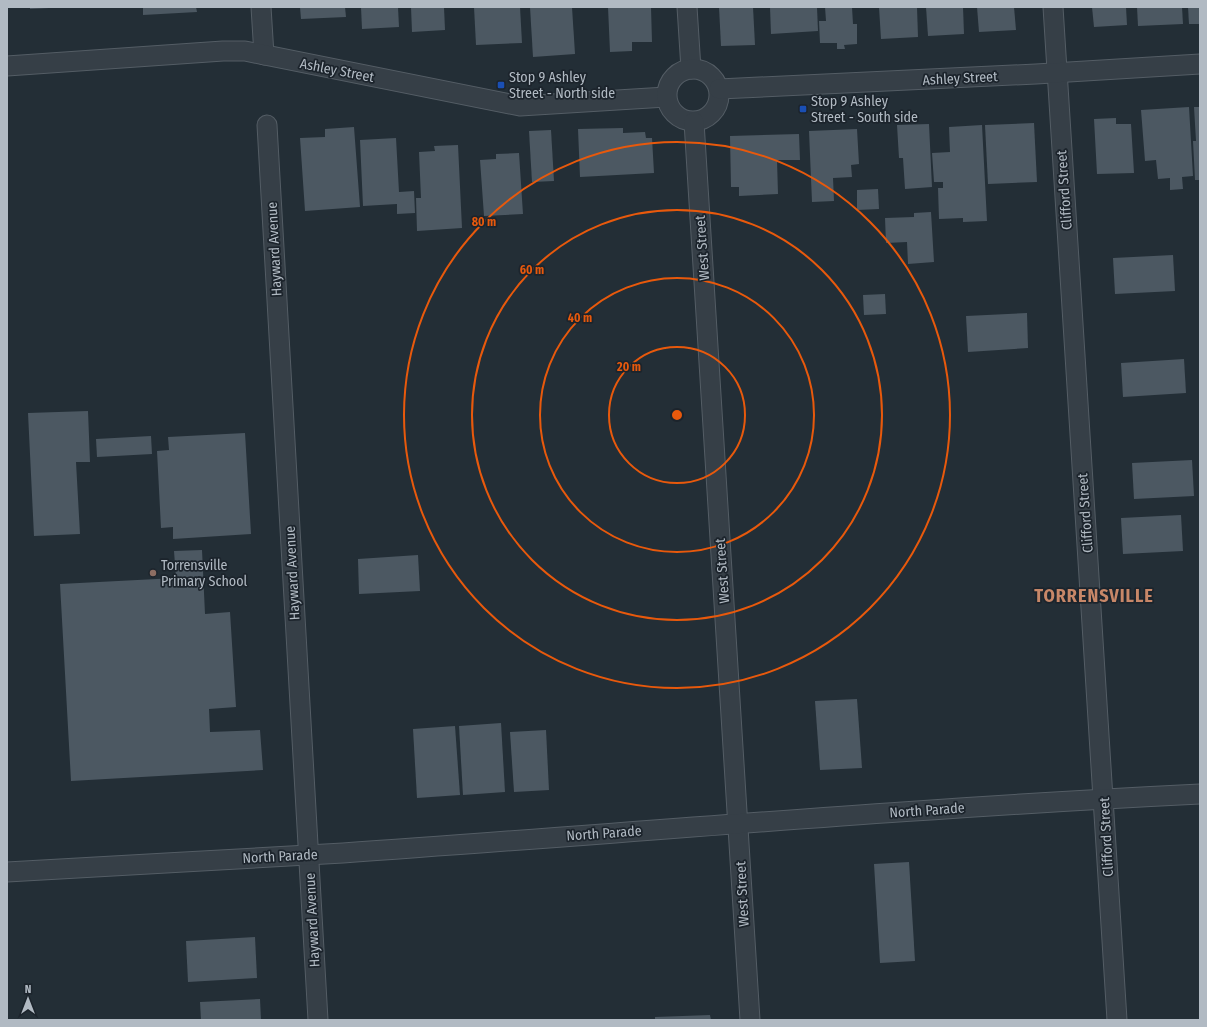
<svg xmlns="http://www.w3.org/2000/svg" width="1207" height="1027" viewBox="0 0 1207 1027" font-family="'Fira Sans Condensed',sans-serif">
<rect width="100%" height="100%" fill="#232e36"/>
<!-- building -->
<g fill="#4c5862">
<path d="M30,7H49V8L30,9Z"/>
<path d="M143,7H196L197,12L143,15Z"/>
<path d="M300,7H345L346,17L301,19Z"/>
<path d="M361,7H398L399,27L362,29Z"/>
<path d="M411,7H444L445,30L412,32Z"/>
<path d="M474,7H520L522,43L476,45Z"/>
<path d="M530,7H572L575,54L533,57Z"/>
<path d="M608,7H651L652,42H632V51L610,52Z"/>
<path d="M719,7H753L755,45L721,46Z"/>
<path d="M770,7H817L818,31L771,34Z"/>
<path d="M825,7H852L853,24H857V44L844,45L845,49H837V43H820L819,21H826Z"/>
<path d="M879,7H917L918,37L881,39Z"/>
<path d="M926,7H963L964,34L928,36Z"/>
<path d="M977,7H1014L1016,30L979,32Z"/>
<path d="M1092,7H1126L1127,25L1094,27Z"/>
<path d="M1137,7H1182L1183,24L1138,26Z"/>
<path d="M1188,7H1200V24H1189Z"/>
<path d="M1189,107L1193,176L1182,177L1183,189L1170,190V178L1158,179L1156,160L1145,161L1141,110Z"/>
<path d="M1194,107H1200V180H1195L1193,141H1196Z"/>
<path d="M1116,118V124H1131L1134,173L1097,174L1094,119Z"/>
<path d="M1034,123L1037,182L988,184L985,125Z"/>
<path d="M929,124L932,187L905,189L903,158H899L897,125Z"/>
<path d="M982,125L987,221L963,222V218L939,219L938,188H943V182H934L932,153L950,152L949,127Z"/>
<path d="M354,127L360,207L305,211L300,138L325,137V129Z"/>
<path d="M623,128V133L645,132L646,138H652L654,173L580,177L578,129Z"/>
<path d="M857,129L859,164L851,165L852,177L833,178L834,201L812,202L809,131Z"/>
<path d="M551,130L554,181L532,182L529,131Z"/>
<path d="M799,134L800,160H777L778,194L739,196V187H731L730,136Z"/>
<path d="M396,138L399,192L414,191L415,213L397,214V204L363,206L360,140Z"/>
<path d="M458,145L462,228L417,231L416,198H421L419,152L435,151L434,146Z"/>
<path d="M519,153L523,214L484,216L480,160L496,159V154Z"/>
<path d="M878,189L879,209L857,210V190Z"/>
<path d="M931,212L934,262L908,264L907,242L886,243L885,218L914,217V213Z"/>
<path d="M1173,255L1175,291L1115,294L1113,258Z"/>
<path d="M885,294L886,314L864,315L863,295Z"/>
<path d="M1027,313L1028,348L968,352L966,316Z"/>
<path d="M1184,359L1186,393L1123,397L1121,363Z"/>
<path d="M88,411L90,462H76L80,534L34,536L28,413Z"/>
<path d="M245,433L251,534L173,539V527L161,528L157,451L169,450L168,437Z"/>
<path d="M151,436L152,454L97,457L96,439Z"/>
<path d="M1192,460L1194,496L1134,499L1132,463Z"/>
<path d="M1181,515L1183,551L1123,554L1121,518Z"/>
<path d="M202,550L205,614L230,612L236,707L209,709L210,732L260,730L263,770L71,781L60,584L176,578L174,551Z"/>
<path d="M418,555L420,591L359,594L358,559Z"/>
<path d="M857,699L862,768L820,770L815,701Z"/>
<path d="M501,723L505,792L463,795L459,726Z"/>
<path d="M455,726L460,795L417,798L413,729Z"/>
<path d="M546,730L549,790L514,792L510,732Z"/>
<path d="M909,862L915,961L880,963L874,864Z"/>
<path d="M255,937L257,978L188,982L186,941Z"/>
<path d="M260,999L261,1020H201L200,1002Z"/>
<path d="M710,1015L711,1020H655V1017Z"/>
</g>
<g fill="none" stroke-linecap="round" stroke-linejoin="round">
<!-- minor casing -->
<g stroke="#545d65" stroke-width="21">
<g id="minor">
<path d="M261,7L264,55"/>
<path d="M687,7L691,69"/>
<path d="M1053,7L1117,1020"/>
<path d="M7,66L223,51H245L520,106L666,97"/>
<circle cx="693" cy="95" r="26"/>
<path d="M719,89L1036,74L1200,64"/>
<path d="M694,122L750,1020"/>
<path d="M267,125L318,1020"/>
<path d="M7,872C119,865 231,860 343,853C629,833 914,808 1200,794"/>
</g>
</g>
<!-- minor -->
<use href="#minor" stroke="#363f47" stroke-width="19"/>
</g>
<!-- distance rings -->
<g fill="none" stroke="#e8590c" stroke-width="2">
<circle cx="677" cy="415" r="68"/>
<circle cx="677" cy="415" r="137"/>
<circle cx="677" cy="415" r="205"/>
<circle cx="677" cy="415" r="273"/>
</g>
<!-- markers -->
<g fill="#1a4fb4" stroke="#1c242c" stroke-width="1.5">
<rect x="497" y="81" width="8" height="8" rx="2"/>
<rect x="799" y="105" width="8" height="8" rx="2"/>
</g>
<circle fill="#8d6e63" stroke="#1c242c" stroke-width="1.5" cx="153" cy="573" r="4"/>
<g text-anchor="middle" stroke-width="3.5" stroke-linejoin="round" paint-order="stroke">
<!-- street labels -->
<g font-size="14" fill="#b1bac3" stroke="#1c242c">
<text transform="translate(337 70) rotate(11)" y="5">Ashley Street</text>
<text transform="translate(960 78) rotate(-3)" y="5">Ashley Street</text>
<text transform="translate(1064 190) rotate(-94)" y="5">Clifford Street</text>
<text transform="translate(702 248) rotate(-94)" y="5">West Street</text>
<text transform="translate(274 249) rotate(-93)" y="5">Hayward Avenue</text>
<text transform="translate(1085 513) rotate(-94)" y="5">Clifford Street</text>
<text transform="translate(722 571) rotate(-94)" y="5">West Street</text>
<text transform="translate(292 573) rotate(-93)" y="5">Hayward Avenue</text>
<text transform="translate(927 810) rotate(-4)" y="5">North Parade</text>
<text transform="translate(604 833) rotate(-4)" y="5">North Parade</text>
<text transform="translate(1106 837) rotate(-93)" y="5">Clifford Street</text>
<text transform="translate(280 856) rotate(-3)" y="5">North Parade</text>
<text transform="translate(742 894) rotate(-93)" y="5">West Street</text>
<text transform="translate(312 920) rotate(-93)" y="5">Hayward Avenue</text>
</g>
<!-- poi labels -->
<g font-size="14" fill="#b1bac3" stroke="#1c242c" text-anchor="start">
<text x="509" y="82">Stop 9 Ashley<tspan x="509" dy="16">Street - North side</tspan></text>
<text x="811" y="106">Stop 9 Ashley<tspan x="811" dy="16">Street - South side</tspan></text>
<text x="161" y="570">Torrensville<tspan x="161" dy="16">Primary School</tspan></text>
</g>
<!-- district labels -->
<g font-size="18" font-weight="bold" letter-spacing="1" fill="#c78768" stroke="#1c242c">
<text x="1094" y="602">TORRENSVILLE</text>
</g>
</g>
<circle cx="677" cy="415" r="6" fill="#e8590c" stroke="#1c242c" stroke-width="2"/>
<g font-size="12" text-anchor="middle" font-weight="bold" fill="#e8590c" stroke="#1c242c" stroke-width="3.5" stroke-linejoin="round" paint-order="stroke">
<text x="484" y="226">80 m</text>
<text x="532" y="274">60 m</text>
<text x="580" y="322">40 m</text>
<text x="629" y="371">20 m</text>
</g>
<!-- border -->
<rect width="1207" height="1027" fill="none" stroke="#b1bac3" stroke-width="16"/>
<!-- north arrow -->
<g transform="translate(28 999)" stroke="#1c242c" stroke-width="3" paint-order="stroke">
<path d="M0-3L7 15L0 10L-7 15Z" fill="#b1bac3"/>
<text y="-6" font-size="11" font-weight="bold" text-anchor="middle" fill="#b1bac3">N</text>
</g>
</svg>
